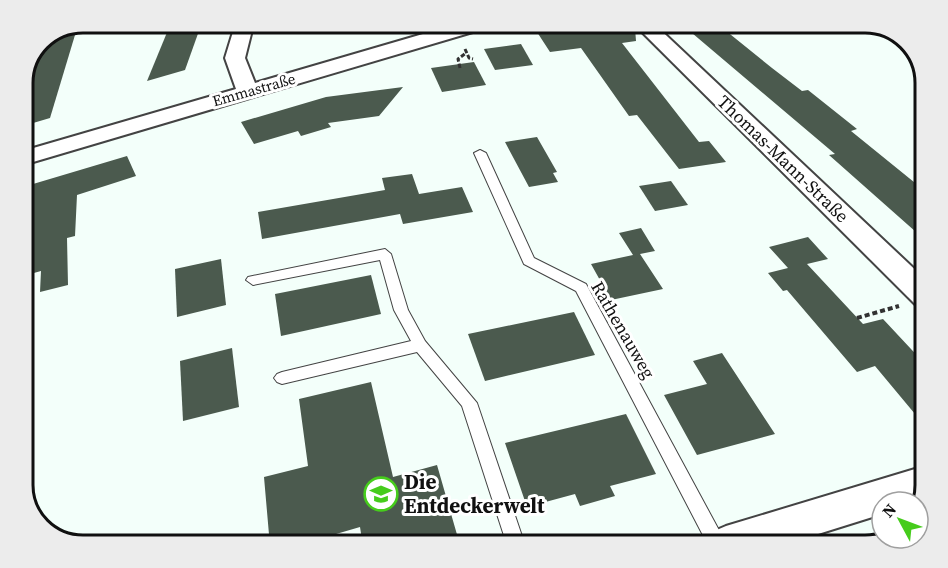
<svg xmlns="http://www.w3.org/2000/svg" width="948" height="568" viewBox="0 0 948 568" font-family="'Source Serif 4',serif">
<rect width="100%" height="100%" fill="#f3fffa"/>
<!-- building -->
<g fill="#4b5a4e">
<path d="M570,22H630L635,28L636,41L622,43L699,142L709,141L726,162L679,169L637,115L629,116L581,48L550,52L537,32L574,28Z"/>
<path d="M679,22H715L772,68L802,91L808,90L857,129L851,131L925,191V240L829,155L835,154Z"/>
<path d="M78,25L50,118L23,126V96L42,40Z"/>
<path d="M200,28L185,70L147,81L168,30Z"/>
<path d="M521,44L533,65L495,70L484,49Z"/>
<path d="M474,62L486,85L442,92L431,68Z"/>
<path d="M403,87L379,116L328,123L331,127L301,136L298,131L254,144L241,122L326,97Z"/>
<path d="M537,137L557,172L553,173L558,182L529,187L505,142Z"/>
<path d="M127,156L136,176L77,195L75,236L67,238L68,285L40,292L41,271L23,276V187Z"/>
<path d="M412,174L419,194L462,187L473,212L403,224L400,214L262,239L258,212L385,190L382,178Z"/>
<path d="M671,181L688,205L655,211L639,186Z"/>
<path d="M641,228L655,251L640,254L663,289L611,300L591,264L633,255L619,233Z"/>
<path d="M808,237L828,259L807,264L863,324L883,319L925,364V426L875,366L857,372L787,290L783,291L768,273L788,268L769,247Z"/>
<path d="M221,259L226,305L177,317L175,269Z"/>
<path d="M371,275L381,314L281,336L275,294Z"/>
<path d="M574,312L595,355L485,381L468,334Z"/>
<path d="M232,348L239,407L183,421L180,361Z"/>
<path d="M722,353L775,434L697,455L664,395L707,384L693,361Z"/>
<path d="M371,382L393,477L437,465L460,545L363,546L360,527L295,546H270L264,477L308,466L299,399Z"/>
<path d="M626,414L656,474L610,486L615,496L580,506L575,494L527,507L505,443Z"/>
</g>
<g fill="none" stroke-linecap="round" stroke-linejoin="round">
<!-- lane casing -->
<g stroke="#434343" stroke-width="2">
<g id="lane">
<path d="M480,150L486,153L534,258L586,284L727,545H708L576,291L524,264L474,153Z"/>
<path d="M385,249L391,254L408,310L425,341L477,403L525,545H507L462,406L417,352L282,384L277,382L274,378L277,374L282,372L411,341L394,310L380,260L253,285L246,280L248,277Z"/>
</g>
</g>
<!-- street casing -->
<g stroke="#434343" stroke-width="4">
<g id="street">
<path d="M236,22H254L245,58L255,83L464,22H495L493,26L23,165V151L236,89L225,58Z"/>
<path d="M632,22H652L925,279V307L915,304Z"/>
<path d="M925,466V485L921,501L882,502V514L783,545H707L712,532L726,526Z"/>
</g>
</g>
<!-- path-far1 -->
<g stroke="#323232" stroke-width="3" stroke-dasharray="4.5 2" stroke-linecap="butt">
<path d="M465,49L469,58L473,59"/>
<path d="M460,68L458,59L466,53"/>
</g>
<!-- path -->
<path stroke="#323232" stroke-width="4" stroke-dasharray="5 3" stroke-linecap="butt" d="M857,318L899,306"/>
<!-- lane -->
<use href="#lane" fill="#fff" fill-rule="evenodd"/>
<!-- street -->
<use href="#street" fill="#fff" fill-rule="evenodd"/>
</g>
<!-- icons -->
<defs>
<g id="school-ring" transform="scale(1.725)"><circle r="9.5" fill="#fff" stroke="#46cc1c" stroke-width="1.5"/><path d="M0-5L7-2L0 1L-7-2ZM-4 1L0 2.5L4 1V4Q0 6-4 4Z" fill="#46cc1c"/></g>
</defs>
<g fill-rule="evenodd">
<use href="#school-ring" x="381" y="494"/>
</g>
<g text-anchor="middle" stroke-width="6" stroke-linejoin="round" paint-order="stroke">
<!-- far-street labels -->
<g font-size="15" fill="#101010" stroke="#fff">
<text transform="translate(254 90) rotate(-16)" y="5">Emmastraße</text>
</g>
<!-- street labels -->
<g font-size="18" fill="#101010" stroke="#fff">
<text transform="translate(783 159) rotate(44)" y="6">Thomas-Mann-Straße</text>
<text transform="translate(623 330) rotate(60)" y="6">Rathenauweg</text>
</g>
<!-- near-poi labels -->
<g font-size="21" font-weight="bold" fill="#101010" stroke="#fff" text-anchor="start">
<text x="404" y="489">Die<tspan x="404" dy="24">Entdeckerwelt</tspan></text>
</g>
</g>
<!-- crop -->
<path d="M0 0H948V568H0ZM83 33H865A50 50 0 0 1 915 83V485A50 50 0 0 1 865 535H83A50 50 0 0 1 33 485V83A50 50 0 0 1 83 33Z" fill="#ececec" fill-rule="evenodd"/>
<path fill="none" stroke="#101010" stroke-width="3" d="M83 33H865A50 50 0 0 1 915 83V485A50 50 0 0 1 865 535H83A50 50 0 0 1 33 485V83A50 50 0 0 1 83 33Z"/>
<!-- north arrow -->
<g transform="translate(900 520) rotate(311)"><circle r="28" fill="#ffffff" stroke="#9f9f9f" stroke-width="1.5"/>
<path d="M0-4.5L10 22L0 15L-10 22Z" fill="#46cc1c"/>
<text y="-9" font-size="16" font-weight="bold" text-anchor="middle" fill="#101010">N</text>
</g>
</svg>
